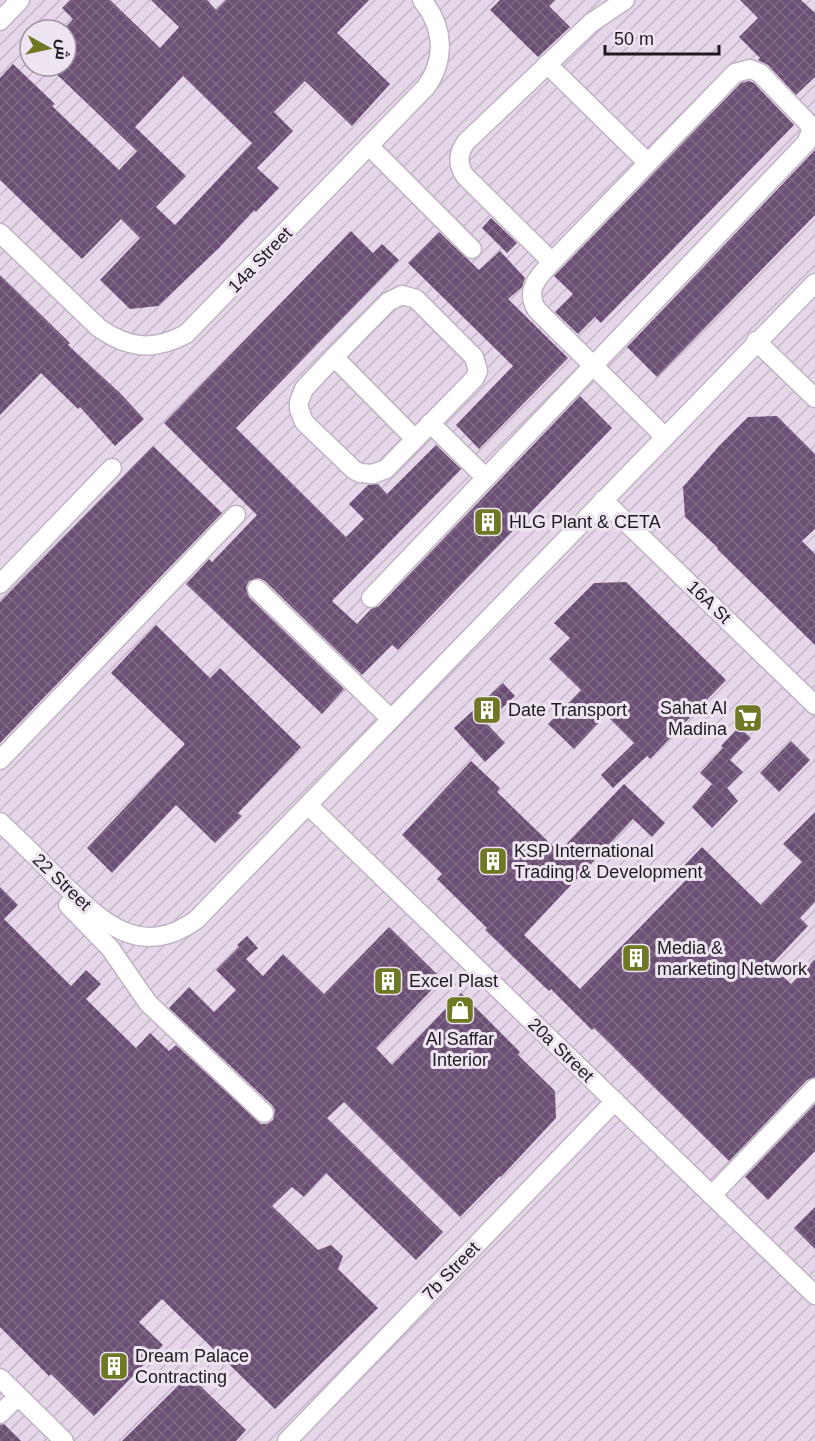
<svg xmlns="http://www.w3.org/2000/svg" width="815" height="1441" viewBox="0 0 815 1441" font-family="Helvetica,Cairo,sans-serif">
<defs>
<pattern id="industrial-furrows" width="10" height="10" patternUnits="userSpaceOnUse" patternTransform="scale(1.5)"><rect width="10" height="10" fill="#e6d6ea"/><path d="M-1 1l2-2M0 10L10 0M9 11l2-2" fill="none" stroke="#c5b7c8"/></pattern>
<pattern id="building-cross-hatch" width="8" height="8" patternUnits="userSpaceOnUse" patternTransform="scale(1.5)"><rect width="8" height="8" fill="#6c4f74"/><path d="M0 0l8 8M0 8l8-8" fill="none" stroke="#806a86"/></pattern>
</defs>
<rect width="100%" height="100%" fill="#eee3f1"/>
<!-- industrial -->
<path fill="url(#industrial-furrows)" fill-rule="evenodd" d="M0,0H815V1441H0ZM30,30H66V66H30Z"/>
<!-- building -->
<g fill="url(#building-cross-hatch)" fill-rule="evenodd">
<path d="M70,0H110L160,48L179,27L151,0H207L216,10L226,0H369L337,33L390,84L352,126L305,81L274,112L293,131L257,168L279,188L256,212L254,210L219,248L158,306L130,309L100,280L140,238L121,219L82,259L0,180V78L13,64L55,104L52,106L119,170L137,151L48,66H66V27L73,19L62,8ZM183,76L252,143L175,225L156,207L186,176L135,127Z"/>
<path d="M500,0H555L549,6L570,27L538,57L490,10Z"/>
<path d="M740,0H801L815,13V77L796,95L768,65L758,60L760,58L739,37L758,18Z"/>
<path d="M749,81L754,83L794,125L601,323L595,317L578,334L555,312L573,294L554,276L741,83Z"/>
<path d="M815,150V215L657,377L627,347Z"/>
<path d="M491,218L517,243L507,253L482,228Z"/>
<path d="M351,231L373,253L382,244L399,260L236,428L346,537L364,519L349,504L368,485L378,484L387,494L436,445L461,469L332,601L357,624L371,609L379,606L580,396L612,428L398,650L392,645L362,675L265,581L259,578L249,581L246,587L249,597L344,689L322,714L186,584L209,559L212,562L257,515L164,423Z"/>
<path d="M439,232L479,270L500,251L525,278L522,287L508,299L568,358L479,449L456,425L513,366L408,263Z"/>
<path d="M0,275L70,343L68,345L121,394L144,419L115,446L80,407L78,409L41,373L0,415Z"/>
<path d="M777,416L815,454V529L802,541L815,554V645L717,549L718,548L685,517L683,487L719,446L748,417Z"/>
<path d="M153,446L222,513L0,743V602Z"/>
<path d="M626,582L726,680L650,759L647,756L613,788L601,775L634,743L606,715L574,749L548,724L581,690L549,659L570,638L554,623L594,583Z"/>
<path d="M156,625L210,678L220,668L301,747L238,813L242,816L215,843L176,805L112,873L87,848L185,744L111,673Z"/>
<path d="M503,683L515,696L486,723L505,743L485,762L454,728Z"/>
<path d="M739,727L751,738L730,760L743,772L727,788L738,801L712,828L692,807L712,784L700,773L723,748L721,746Z"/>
<path d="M791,741L810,760L779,792L760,773Z"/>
<path d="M471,761L500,788L497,792L559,852L624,784L665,823L652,837L633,819L524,935L580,989L686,880L678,872L702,847L761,905L802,862L783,844L815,812V902L800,918L808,926L771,965L791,984L815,959V1077L807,1080L729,1161L594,1028L592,1030L551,989L549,991L485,930L487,928L437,879L442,874L402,835Z"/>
<path d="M0,887L18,905L4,919L71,986L86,970L101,984L86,999L136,1048L150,1033L169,1051L176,1045L261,1124H267L273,1120L275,1110L272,1105L169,1008L189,987L214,1012L236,990L216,970L239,947L237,945L247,936L258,948L246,959L263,976L283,954L324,994L389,927L442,979L376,1048L392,1065L461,993L520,1052L518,1055L555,1091L556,1118L501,1177L500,1176L460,1217L344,1102L327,1118L443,1232L416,1260L326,1173L304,1197L292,1187L272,1206L318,1250L331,1245L343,1256L338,1269L378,1308L275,1409L162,1299L139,1322L163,1345L94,1416L51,1374L49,1376L0,1327Z"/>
<path d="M815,1104V1151L768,1200L745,1177Z"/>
<path d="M815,1207V1249L794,1228Z"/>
<path d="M189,1375L246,1430L236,1441H122Z"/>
<path d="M4,1424L21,1441H0V1425Z"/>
</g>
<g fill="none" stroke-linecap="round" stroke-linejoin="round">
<!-- minor casing -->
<g stroke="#bfb5c2" stroke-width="21">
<g id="minor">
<path d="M0,21L20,0"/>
<path d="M547,64L648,163"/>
<path d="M370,147L472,249"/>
<path d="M0,233L99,328C129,349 154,351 186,334L426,87C446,59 444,27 422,0"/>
<path d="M552,262L465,176C457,164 458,153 466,142L591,23L625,0"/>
<path d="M402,295L416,299L474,357L478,371L474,379L386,469L373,474L360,473L354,470L304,422L299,409V402L304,389L334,357L388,302Z"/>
<path d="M756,341L815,398"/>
<path d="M334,357L415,439"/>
<path d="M430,423L485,477"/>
<path d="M603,500L815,705"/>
<path d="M0,584L112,468"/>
<path d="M257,589L391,719"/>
<path d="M371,598L806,143L811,132L809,124L760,73L750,69L735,73L552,262C539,276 524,290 537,310L665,437"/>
<path d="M0,760L236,515"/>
<path d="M308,805L815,1295"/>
<path d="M0,822C21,842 42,862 62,883C102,922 140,960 196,920L815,283"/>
<path d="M68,905L110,948L148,1003L264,1113"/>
<path d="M712,1195L815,1088"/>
<path d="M0,1378L64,1441"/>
<path d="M0,1414L18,1396"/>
<path d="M287,1441L615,1101"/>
</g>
</g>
<!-- minor -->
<use href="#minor" stroke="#fff" stroke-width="18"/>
</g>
<!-- icons -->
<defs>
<g id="building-square" transform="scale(1.5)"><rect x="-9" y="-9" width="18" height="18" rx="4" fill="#6f7924" stroke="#eee3f1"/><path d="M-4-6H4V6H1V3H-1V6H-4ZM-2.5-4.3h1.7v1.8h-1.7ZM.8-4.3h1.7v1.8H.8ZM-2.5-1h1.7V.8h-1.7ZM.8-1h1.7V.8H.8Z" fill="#fff"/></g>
<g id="supermarket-square" transform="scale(1.5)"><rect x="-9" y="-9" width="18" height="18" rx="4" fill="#6f7924" stroke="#eee3f1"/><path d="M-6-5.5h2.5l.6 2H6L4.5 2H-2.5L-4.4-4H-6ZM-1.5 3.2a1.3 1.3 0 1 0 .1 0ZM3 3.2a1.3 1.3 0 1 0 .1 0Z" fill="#fff"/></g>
<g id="shop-square" transform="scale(1.5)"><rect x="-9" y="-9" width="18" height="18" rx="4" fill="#6f7924" stroke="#eee3f1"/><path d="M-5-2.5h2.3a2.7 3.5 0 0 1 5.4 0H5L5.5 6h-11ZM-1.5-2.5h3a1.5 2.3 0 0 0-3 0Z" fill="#fff"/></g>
</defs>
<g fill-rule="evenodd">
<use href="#building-square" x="488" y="522"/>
<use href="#building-square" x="487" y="710"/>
<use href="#supermarket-square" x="748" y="718"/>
<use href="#building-square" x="493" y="861"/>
<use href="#building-square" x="636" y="958"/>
<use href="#building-square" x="388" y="981"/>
<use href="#shop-square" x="460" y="1010"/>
<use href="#building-square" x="114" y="1366"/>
</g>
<g text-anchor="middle" stroke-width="6" stroke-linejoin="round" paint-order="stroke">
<!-- street labels -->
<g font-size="18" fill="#1e1a1f" stroke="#eee3f1">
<text transform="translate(260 260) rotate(-46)" y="6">14a Street</text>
<text transform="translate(709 602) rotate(44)" y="6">16A St</text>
<text transform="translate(62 882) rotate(44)" y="6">22 Street</text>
<text transform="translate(561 1050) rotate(44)" y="6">20a Street</text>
<text transform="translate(451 1271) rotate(-46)" y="6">7b Street</text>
</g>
<!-- poi labels -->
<g font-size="18" fill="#1e1a1f" stroke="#eee3f1" text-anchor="start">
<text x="509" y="528">HLG Plant &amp; CETA</text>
<text x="727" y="714" text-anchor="end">Sahat Al<tspan x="727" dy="21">Madina</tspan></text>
<text x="508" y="716">Date Transport</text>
<text x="514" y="857">KSP International<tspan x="514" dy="21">Trading &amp; Development</tspan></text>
<text x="657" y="954">Media &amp;<tspan x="657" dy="21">marketing Network</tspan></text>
<text x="409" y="987">Excel Plast</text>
<text x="460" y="1045" text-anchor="middle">Al Saffar<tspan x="460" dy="21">Interior</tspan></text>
<text x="135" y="1362">Dream Palace<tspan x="135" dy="21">Contracting</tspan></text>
</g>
</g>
<!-- north arrow -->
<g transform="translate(48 48) rotate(98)"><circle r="28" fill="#eee3f1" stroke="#9b939d" stroke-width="1.5"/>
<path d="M0-4.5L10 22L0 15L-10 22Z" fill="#6f7924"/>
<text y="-9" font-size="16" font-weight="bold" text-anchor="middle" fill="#1e1a1f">ش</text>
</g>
<!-- scale -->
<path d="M605 45v9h114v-9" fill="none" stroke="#1e1a1f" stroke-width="3"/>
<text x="614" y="45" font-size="18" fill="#1e1a1f" stroke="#eee3f1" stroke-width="4.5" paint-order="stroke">50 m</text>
</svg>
